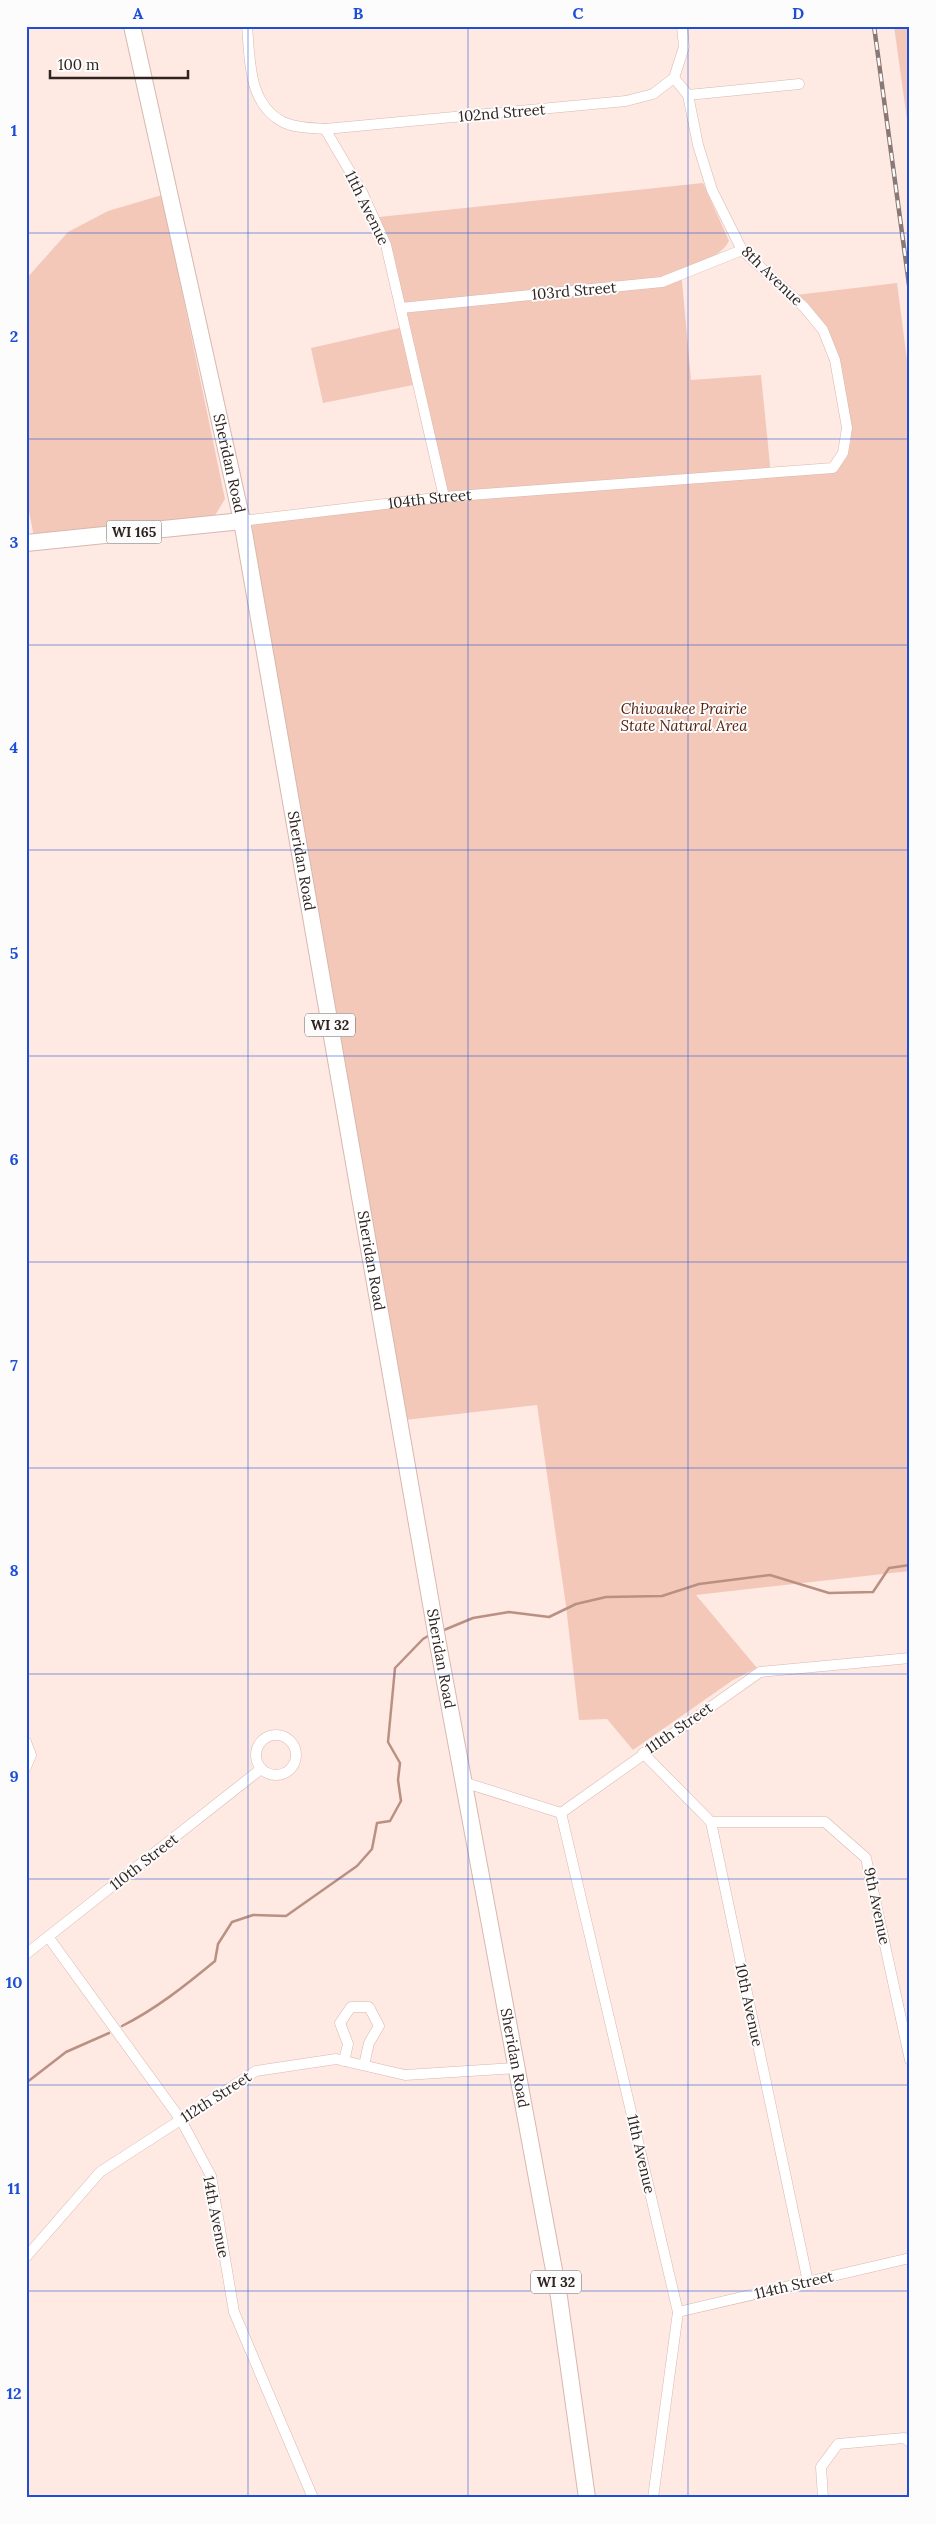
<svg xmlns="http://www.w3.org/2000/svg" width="936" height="2524" viewBox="0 0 936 2524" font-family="Lora,serif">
<rect width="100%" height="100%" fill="#fee9e3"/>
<!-- green -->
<g fill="#f3c8b9">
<path d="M894,26H910V141Z"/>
<path d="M703,183L729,241C721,257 696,263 681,270L691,380L761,375L771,475L821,471L848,453L851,440L836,354L796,295L897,283L910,383V1571L696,1595L757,1668L733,1680L633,1750L607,1719L579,1720L566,1606L537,1405L405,1420L267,632L252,526L261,521L449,502L423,383L323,403L311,348L408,326L388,240L379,217Z"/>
<path d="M162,195L225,499L214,517L34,537L26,496V279L68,232L108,211Z"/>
</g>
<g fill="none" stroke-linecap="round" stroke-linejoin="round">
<!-- stream -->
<g stroke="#ba9083" stroke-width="2.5">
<path d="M444,1630L473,1618L509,1612L549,1617L576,1604L606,1597L662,1596L699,1584L770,1575L829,1593L873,1592L889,1568L910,1565"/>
<path d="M122,2026C156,2009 186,1985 215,1961L218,1944L232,1922L253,1915L286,1916L357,1866L372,1849L377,1823L390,1821L401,1801L398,1780L400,1763L388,1742L395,1668L423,1639L428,1636"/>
<path d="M26,2083L66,2052L109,2033"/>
</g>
<!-- street casing -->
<g stroke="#d8b8ae" stroke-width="11">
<g id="street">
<path d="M247,26C250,60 248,104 283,122C295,128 311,128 325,129L362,192L386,245L444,497"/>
<path d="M688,95L799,84"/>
<path d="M325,129L626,101L653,94L674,78"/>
<path d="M401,308L662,282L742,250"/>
<path id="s1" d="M242,521L444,497L833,468L843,453L847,428L835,360L823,330L804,307L742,250L712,190L698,145L688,95L674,78L684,47L682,26"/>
<circle cx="276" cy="1755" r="20"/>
<path d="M26,1742L31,1755L26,1767"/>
<path d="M643,1753L711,1822L808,2282"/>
<path d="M463,1782L561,1813L760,1672L910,1658"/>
<path d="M561,1813L678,2312L653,2498"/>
<path d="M711,1822H825L866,1858L910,2060"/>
<path d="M49,1938L181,2120L211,2176L234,2312L313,2498"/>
<path d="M26,1954L261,1769"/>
<path d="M344,2061L348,2044L340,2023L351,2007H369L379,2026L369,2043L364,2065"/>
<path d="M26,2257L100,2172L256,2071L336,2059L405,2075L516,2068"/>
<path d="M678,2312L910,2258"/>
<path d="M823,2498L821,2467L838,2444L904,2438L910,2442"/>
</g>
</g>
<!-- primary casing -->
<g stroke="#d8b8ae" stroke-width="18">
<g id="primary">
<path id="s2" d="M132,26L242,521L438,1644L559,2297L587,2498"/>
<path d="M26,543L242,521"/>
</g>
</g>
<!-- street -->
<use href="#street" stroke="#fff" stroke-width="10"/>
<!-- primary -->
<use href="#primary" stroke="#fff" stroke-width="16"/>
<!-- rail casing -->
<g stroke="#897873" stroke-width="4.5">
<path id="rail" d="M874,26L910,292"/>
</g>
<!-- rail -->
<use href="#rail" stroke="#fcfcfc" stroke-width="2.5" stroke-dasharray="8" stroke-linecap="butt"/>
</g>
<!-- grid -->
<path fill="none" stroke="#1d4ed8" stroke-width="1" stroke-opacity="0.55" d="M248,26V2498M468,26V2498M688,26V2498M26,233H910M26,439H910M26,645H910M26,850H910M26,1056H910M26,1262H910M26,1468H910M26,1674H910M26,1879H910M26,2085H910M26,2291H910"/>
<g text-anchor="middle" stroke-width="4" stroke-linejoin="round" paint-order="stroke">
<!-- shield labels -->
<g fill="#fcfcfc" stroke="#6e6562" stroke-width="1">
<rect x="106.5" y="520.5" width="55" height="23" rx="4"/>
<rect x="305" y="1013.5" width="50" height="23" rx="4"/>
<rect x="531" y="2270.5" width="50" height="23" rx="4"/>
</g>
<g font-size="14" font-weight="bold" fill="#312420">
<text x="134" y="537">WI 165</text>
<text x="330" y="1030">WI 32</text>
<text x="556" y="2287">WI 32</text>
</g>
<!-- street labels -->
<g font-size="15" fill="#312420" stroke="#fcfcfc">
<text transform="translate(502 113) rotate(-5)" y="5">102nd Street</text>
<text transform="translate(367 208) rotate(64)" y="5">11th Avenue</text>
<text transform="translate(772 276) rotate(44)" y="5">8th Avenue</text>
<text transform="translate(574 291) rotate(-5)" y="5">103rd Street</text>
<text dy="5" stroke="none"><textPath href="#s2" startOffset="448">Sheridan Road</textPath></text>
<text dy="5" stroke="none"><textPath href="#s1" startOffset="189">104th Street</textPath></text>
<text dy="5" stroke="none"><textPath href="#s2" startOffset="852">Sheridan Road</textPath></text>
<text dy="5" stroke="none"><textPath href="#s2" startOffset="1258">Sheridan Road</textPath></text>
<text dy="5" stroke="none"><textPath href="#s2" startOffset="1662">Sheridan Road</textPath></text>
<text transform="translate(679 1728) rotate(-35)" y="5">111th Street</text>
<text transform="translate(144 1862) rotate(-38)" y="5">110th Street</text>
<text transform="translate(877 1906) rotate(78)" y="5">9th Avenue</text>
<text transform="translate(749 2005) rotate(78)" y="5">10th Avenue</text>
<text dy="5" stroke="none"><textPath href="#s2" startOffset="2068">Sheridan Road</textPath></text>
<text transform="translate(216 2097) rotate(-33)" y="5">112th Street</text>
<text transform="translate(641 2154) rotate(77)" y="5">11th Avenue</text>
<text transform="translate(216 2217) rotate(79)" y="5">14th Avenue</text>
<text transform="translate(794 2285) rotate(-13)" y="5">114th Street</text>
</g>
<!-- park labels -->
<g font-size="15" font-style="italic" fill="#521d0a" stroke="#fcfcfc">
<text x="684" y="714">Chiwaukee Prairie<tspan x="684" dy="17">State Natural Area</tspan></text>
</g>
</g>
<!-- border -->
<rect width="936" height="2524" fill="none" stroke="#fcfcfc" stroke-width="55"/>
<!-- scale -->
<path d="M50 70v8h138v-8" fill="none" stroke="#312420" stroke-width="2.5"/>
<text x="58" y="70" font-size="15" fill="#312420" stroke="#fcfcfc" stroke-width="4" paint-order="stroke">100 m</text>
<rect x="28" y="28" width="880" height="2468" fill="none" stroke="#1d4ed8" stroke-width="2"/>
<g font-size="16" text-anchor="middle" font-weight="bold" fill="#1d4ed8">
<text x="138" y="19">A</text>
<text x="358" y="19">B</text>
<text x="578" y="19">C</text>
<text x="798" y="19">D</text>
<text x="14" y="136">1</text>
<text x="14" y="342">2</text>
<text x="14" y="548">3</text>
<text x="14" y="753">4</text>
<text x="14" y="959">5</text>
<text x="14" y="1165">6</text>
<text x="14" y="1371">7</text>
<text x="14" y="1576">8</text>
<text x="14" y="1782">9</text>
<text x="14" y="1988">10</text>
<text x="14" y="2194">11</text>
<text x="14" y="2399">12</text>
</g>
</svg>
